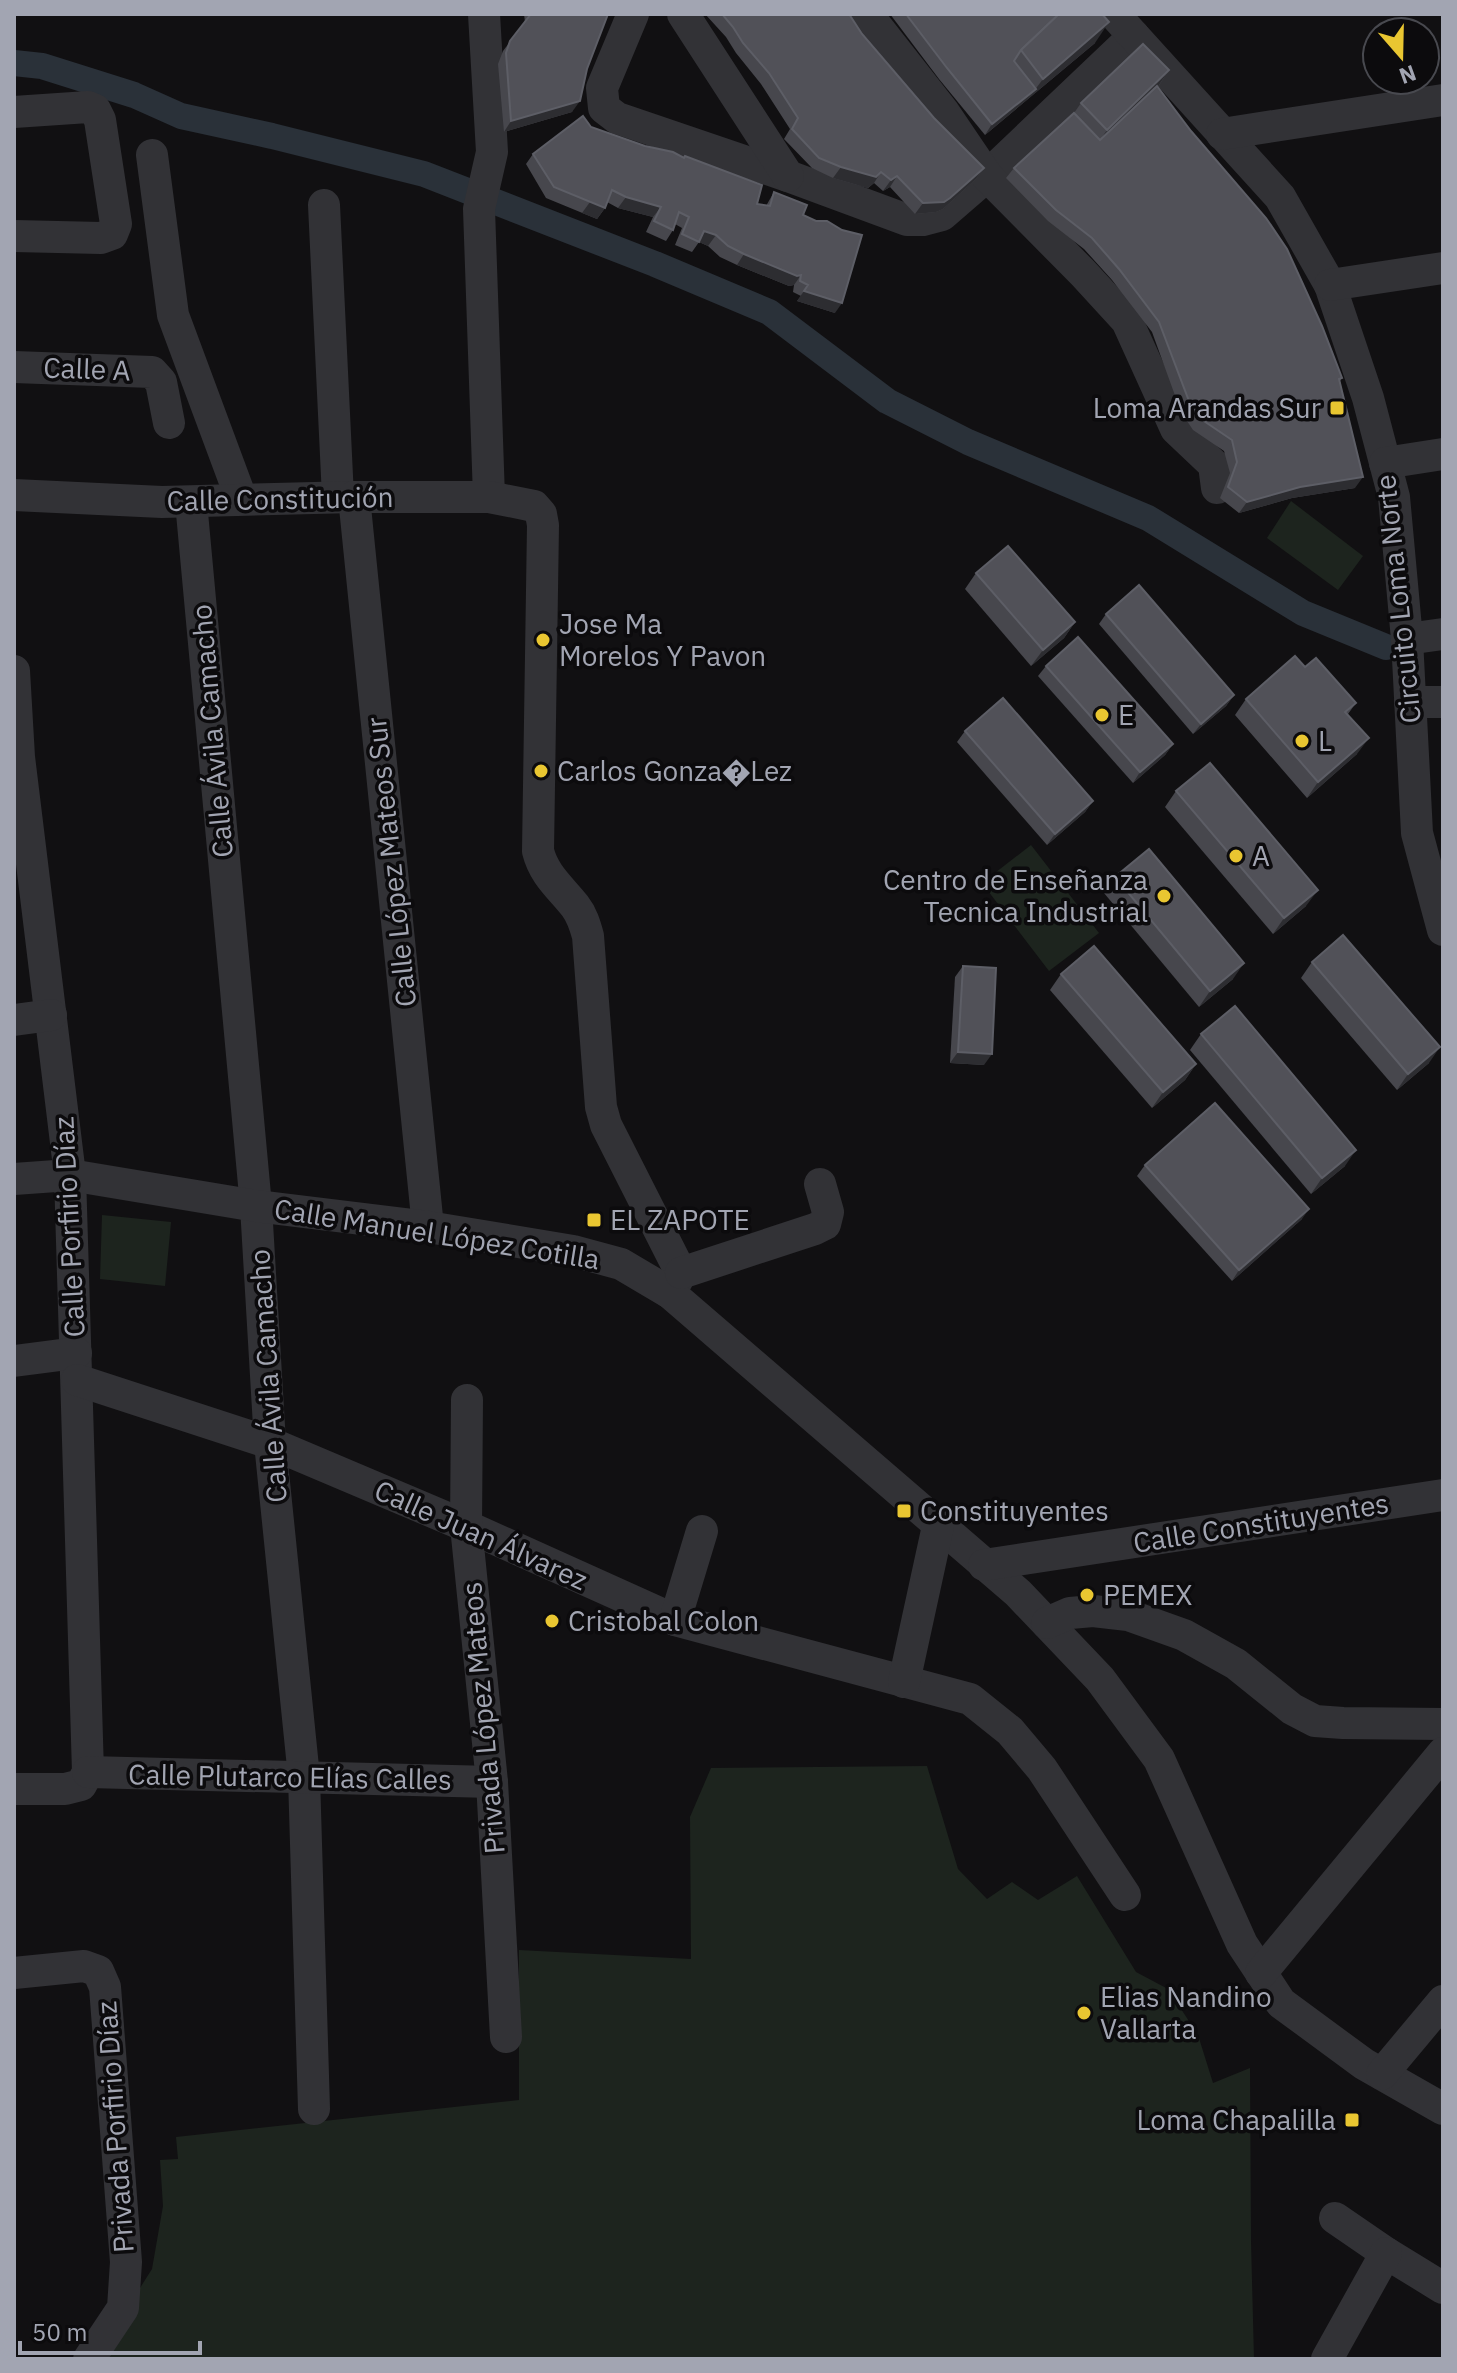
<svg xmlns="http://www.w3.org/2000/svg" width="1457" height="2373" viewBox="0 0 1457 2373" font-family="'IBM Plex Sans',sans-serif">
<rect width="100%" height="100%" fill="#111012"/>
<!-- green -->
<g fill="#1d241e">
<path d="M1291,501L1363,556L1338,590L1267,538Z"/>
<path d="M1031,845L1099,933L1049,971L982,883Z"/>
<path d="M102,1215L171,1222L165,1286L100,1279Z"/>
<path d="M927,1766L958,1869L987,1899L1012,1882L1038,1900L1077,1876L1136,1972L1168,1989L1198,2035L1213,2083L1250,2068L1251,2241L1254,2359H95L152,2269L163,2206L160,2160L178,2159L176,2137L519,2100V1950L691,1959L690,1817L711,1768Z"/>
</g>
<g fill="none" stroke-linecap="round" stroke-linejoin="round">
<!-- canal -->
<path stroke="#2a3139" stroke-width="26" d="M14,63L42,66L134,95L181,116L272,136L424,174L655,264L769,312L887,401L968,442L1148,518L1303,613L1386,647"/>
<!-- minor -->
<g stroke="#323236" stroke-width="32">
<path d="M484,14L492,152L479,209L489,497"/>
<path d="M633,14L602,88L604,108L617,118L788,176L907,220H923L942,215L987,176L1134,36"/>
<path d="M683,14L788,176"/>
<path d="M867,14L943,111L987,176L1083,273L1127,321L1176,429L1214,465L1217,488"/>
<path d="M1114,14L1280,197L1330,285L1368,398L1394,497L1407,639L1417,833L1443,930"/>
<path d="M14,112L88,107L95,110L100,120L116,224L112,234L101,238L14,236"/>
<path d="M1222,134L1443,100"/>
<path d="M152,155L173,315L241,498"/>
<path d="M324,205L338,497"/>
<path d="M1330,285L1443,268"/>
<path d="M14,367L152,372L161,382L169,423"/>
<path d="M1385,463L1443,454"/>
<path d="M14,495L162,502L354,497H489L534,506L541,514L543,525L538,851C544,875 560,887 575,906C582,915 585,925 588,936L601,1107L606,1125L681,1273L670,1293"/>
<path d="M354,497L428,1227"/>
<path d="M191,502L256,1206L270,1443L304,1777L314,2109"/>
<path d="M1407,639L1443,634"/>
<path d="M14,671L19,757L70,1175L88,1772L81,1785L65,1789H14"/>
<path d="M1410,702H1443"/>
<path d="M14,1020L51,1015"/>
<path d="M14,1179L70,1175L256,1206L428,1227L573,1251L621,1264L670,1293L1018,1593L1100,1679L1159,1759L1242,1944L1281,2003L1364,2064L1443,2109"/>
<path d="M681,1273L815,1229L825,1224L828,1212L820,1184"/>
<path d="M14,1361L76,1353"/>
<path d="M77,1380L270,1443L466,1526L675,1620L970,1699L1010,1731L1042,1769L1125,1895"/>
<path d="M467,1400L466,1526L492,1782L506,2037"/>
<path d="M984,1565L1443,1495"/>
<path d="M675,1620L702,1531"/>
<path d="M1047,1623L1070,1613L1093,1611L1128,1615L1184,1635L1236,1664L1292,1709L1315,1721L1343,1723L1443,1724"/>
<path d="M904,1682L938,1526"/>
<path d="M88,1772L492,1782"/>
<path d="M14,1973L84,1966L98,1971L105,1987L126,2262L123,2308L89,2359"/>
<path d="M1261,1973L1443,1753"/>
<path d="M1382,2074L1443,2001"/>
<path d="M1335,2218L1386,2253L1443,2288"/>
<path d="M1327,2359L1386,2253"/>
</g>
</g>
<!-- wall -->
<g fill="#47474d">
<path d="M524,14H608L587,69L572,112L504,132L498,64L503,51L525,22Z"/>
<path d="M705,14H849L862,34L934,118L984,168L976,179L943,209L936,212L915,214L890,187L883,191L874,183L868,188L833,178L812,168L784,139L790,129L761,84L736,53L726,37Z"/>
<path d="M890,14H975L1095,43L985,135L939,79Z"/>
<path d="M1169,70L1158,87L1342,378L1340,381L1355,488L1292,498L1239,513L1220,498L1230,473L1224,451L1193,430L1181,412L1152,332L1112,280L1084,249L1048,221L1006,178L1014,168L1074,113L1081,103Z"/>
<path d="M591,127L757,204L766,206L774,192L803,215L835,313L797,301L801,296L793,292L794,285L789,286L737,265L720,257L708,246L699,242L692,252L675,245L682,228L675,224L673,230L666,241L646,232L653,217L618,208L607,202L605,208L597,219L546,198L526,164L533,154Z"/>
<path d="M976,573L1075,622L1064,638L1031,666L965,589Z"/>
<path d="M1106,614L1234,695L1226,706L1193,734L1099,624Z"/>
<path d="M1046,666L1173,744L1165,755L1133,783L1038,676Z"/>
<path d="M1305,667L1356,703L1348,714L1357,754L1307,798L1235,715L1246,699Z"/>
<path d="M965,731L1093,801L1085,812L1047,845L957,742Z"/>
<path d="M1176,791L1306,906L1273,934L1165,807Z"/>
<path d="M1115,877L1233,979L1199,1007L1104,893Z"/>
<path d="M1312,962L1429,1063L1397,1090L1301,978Z"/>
<path d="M963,966L984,1065L950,1063L955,977Z"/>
<path d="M1061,974L1196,1064L1185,1080L1152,1108L1050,990Z"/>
<path d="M1201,1034L1345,1166L1311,1194L1190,1050Z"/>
<path d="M1145,1165L1302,1219L1232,1281L1137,1176Z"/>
</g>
<!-- shaded-wall -->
<g fill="#2d2d31">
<path d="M1109,22L1095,43L1028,99L1043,79Z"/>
<path d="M1169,70L1155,91L1093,151L1107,130Z"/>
<path d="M1036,89L1028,99L985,135L992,124Z"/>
<path d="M580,101L572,112L504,132L511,121Z"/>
<path d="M841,167L881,172L874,183L868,188L833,178Z"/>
<path d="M984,168L976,179L943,209L936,212L915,214L923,203Z"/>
<path d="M897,176L890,187L883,191L891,180Z"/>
<path d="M626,197L661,207L653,217L618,208Z"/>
<path d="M590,202L605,208L597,219L582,213Z"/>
<path d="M704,231L716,235L708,246L699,242Z"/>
<path d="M744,254L801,275L794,285L789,286L737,265Z"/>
<path d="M804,291L842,303L835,313L797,301Z"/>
<path d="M1363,477L1355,488L1292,498L1239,513L1247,502L1300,487Z"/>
<path d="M1075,622L1064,638L1031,666L1043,650Z"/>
<path d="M1234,695L1226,706L1193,734L1201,724Z"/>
<path d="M1369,738L1357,754L1307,798L1318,782Z"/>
<path d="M1173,744L1165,755L1133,783L1140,772Z"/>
<path d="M1093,801L1085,812L1047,845L1055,834Z"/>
<path d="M1318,890L1306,906L1273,934L1284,918Z"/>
<path d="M1244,963L1233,979L1199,1007L1210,991Z"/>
<path d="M1440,1047L1429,1063L1397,1090L1408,1074Z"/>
<path d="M958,1052L992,1054L984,1065L950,1063Z"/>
<path d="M1196,1064L1185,1080L1152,1108L1163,1092Z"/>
<path d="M1356,1150L1345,1166L1311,1194L1322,1178Z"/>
<path d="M1309,1209L1302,1219L1232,1281L1239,1270Z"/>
</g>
<!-- building -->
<g fill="#515158" stroke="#5d5e66" stroke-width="2">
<path d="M531,14H608L587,69L580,101L511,121L506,53L510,41Z"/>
<path d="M722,14H849L862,34L934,118L984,168L950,198L944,202L923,203L897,176L891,180L881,172L876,177L841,167L819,158L792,129L798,118L769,73L743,43L733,27Z"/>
<path d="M906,14L975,15L1059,14L1021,50L1014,61L1036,89L992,124L947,68Z"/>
<path d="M1059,14H1102L1109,22L1043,79L1021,50Z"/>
<path d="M1143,44L1169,70L1107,130L1081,103Z"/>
<path d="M1157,86L1191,131L1266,218L1287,249L1322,326L1342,378L1339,379L1363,477L1300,487L1247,502L1228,487L1237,462L1232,440L1201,419L1189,401L1159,322L1119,269L1092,238L1056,210L1014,168L1074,113L1100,140Z"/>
<path d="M583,116L591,127L645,146L673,152L684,158L685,156L762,185L757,204L770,206L774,192L807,205L803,215L816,221H827L842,230L862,235L842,303L804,291L808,285L800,281L801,275L797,276L744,254L728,246L716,235L704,231L699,242L682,234L689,217L679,212L673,230L654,221L661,207L626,197L612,190L605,208L554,187L533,154Z"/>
<path d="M1008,546L1075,622L1043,650L976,573Z"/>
<path d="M1139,585L1234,695L1201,724L1106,614Z"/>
<path d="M1078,637L1173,744L1140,772L1046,666Z"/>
<path d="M1295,656L1305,667L1316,658L1356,703L1345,712L1369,738L1318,782L1246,699Z"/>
<path d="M1003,698L1093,801L1055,834L965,731Z"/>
<path d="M1210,763L1318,890L1284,918L1176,791Z"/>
<path d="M1149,849L1244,963L1210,991L1115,877Z"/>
<path d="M1343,935L1440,1047L1408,1074L1312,962Z"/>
<path d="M1094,946L1196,1064L1163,1092L1061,974Z"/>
<path d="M963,966L996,968L992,1054L958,1052Z"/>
<path d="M1235,1006L1356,1150L1322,1178L1201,1034Z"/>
<path d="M1215,1103L1309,1209L1239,1270L1145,1165Z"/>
</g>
<!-- markers -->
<g fill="#e9c631" stroke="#0c0b0d" stroke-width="3">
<rect x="1329" y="400" width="16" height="16" rx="4"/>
<circle cx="543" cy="640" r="8"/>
<circle cx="1102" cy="715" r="8"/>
<circle cx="1302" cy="741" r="8"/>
<circle cx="541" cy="771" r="8"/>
<circle cx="1236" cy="856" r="8"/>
<circle cx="1164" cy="896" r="8"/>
<rect x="586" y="1212" width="16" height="16" rx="4"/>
<rect x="896" y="1503" width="16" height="16" rx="4"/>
<circle cx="1087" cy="1595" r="8"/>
<circle cx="552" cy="1621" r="8"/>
<circle cx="1084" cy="2013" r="8"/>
<rect x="1344" y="2112" width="16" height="16" rx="4"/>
</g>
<g text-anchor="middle" stroke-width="7" stroke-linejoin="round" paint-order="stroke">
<!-- street labels -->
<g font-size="28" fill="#a2a5b2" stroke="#0c0b0d">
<text transform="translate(87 369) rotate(2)" y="10">Calle A</text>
<text transform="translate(280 499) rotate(-1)" y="10">Calle Constitución</text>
<text transform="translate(1398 599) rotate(-96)" y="10">Circuito Loma Norte</text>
<text transform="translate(212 731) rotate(-95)" y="10">Calle Ávila Camacho</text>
<text transform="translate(391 862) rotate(-96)" y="10">Calle López Mateos Sur</text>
<text transform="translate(69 1227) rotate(-93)" y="10">Calle Porfirio Díaz</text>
<text transform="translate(437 1234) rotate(9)" y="10">Calle Manuel López Cotilla</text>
<text transform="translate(268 1376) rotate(-94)" y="10">Calle Ávila Camacho</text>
<text transform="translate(1261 1523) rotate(-9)" y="10">Calle Constituyentes</text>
<text transform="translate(481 1535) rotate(24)" y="10">Calle Juan Álvarez</text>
<text transform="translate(483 1718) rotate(-95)" y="10">Privada López Mateos</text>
<text transform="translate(290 1777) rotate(1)" y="10">Calle Plutarco Elías Calles</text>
<text transform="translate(115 2127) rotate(-94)" y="10">Privada Porfirio Díaz</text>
</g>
<!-- poi labels -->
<g font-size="28" fill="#a2a5b2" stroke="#0c0b0d" text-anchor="start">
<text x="1321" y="418" text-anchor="end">Loma Arandas Sur</text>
<text x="559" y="634">Jose Ma<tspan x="559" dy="32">Morelos Y Pavon</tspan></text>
<text x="1118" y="725">E</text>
<text x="1318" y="751">L</text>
<text x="557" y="781">Carlos Gonza�Lez</text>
<text x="1252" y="866">A</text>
<text x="1148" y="890" text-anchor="end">Centro de Enseñanza<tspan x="1148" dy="32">Tecnica Industrial</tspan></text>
<text x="610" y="1230">EL ZAPOTE</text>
<text x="920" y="1521">Constituyentes</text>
<text x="1103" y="1605">PEMEX</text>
<text x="568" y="1631">Cristobal Colon</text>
<text x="1100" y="2007">Elias Nandino<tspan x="1100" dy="32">Vallarta</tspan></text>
<text x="1336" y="2130" text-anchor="end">Loma Chapalilla</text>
</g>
</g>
<!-- border -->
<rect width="1457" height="2373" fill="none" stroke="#a2a5b2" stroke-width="32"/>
<!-- north arrow -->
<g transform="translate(1401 56) rotate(160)"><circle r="38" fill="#0c0b0d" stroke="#48494f" stroke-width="2"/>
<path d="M0-6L14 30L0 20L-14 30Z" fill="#e9c631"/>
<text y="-12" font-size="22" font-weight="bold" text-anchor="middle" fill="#a2a5b2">N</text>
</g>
<!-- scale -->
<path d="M20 2341v12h180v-12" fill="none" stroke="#a2a5b2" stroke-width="4"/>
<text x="32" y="2341" font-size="24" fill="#a2a5b2" stroke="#0c0b0d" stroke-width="6" paint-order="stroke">50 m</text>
</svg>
